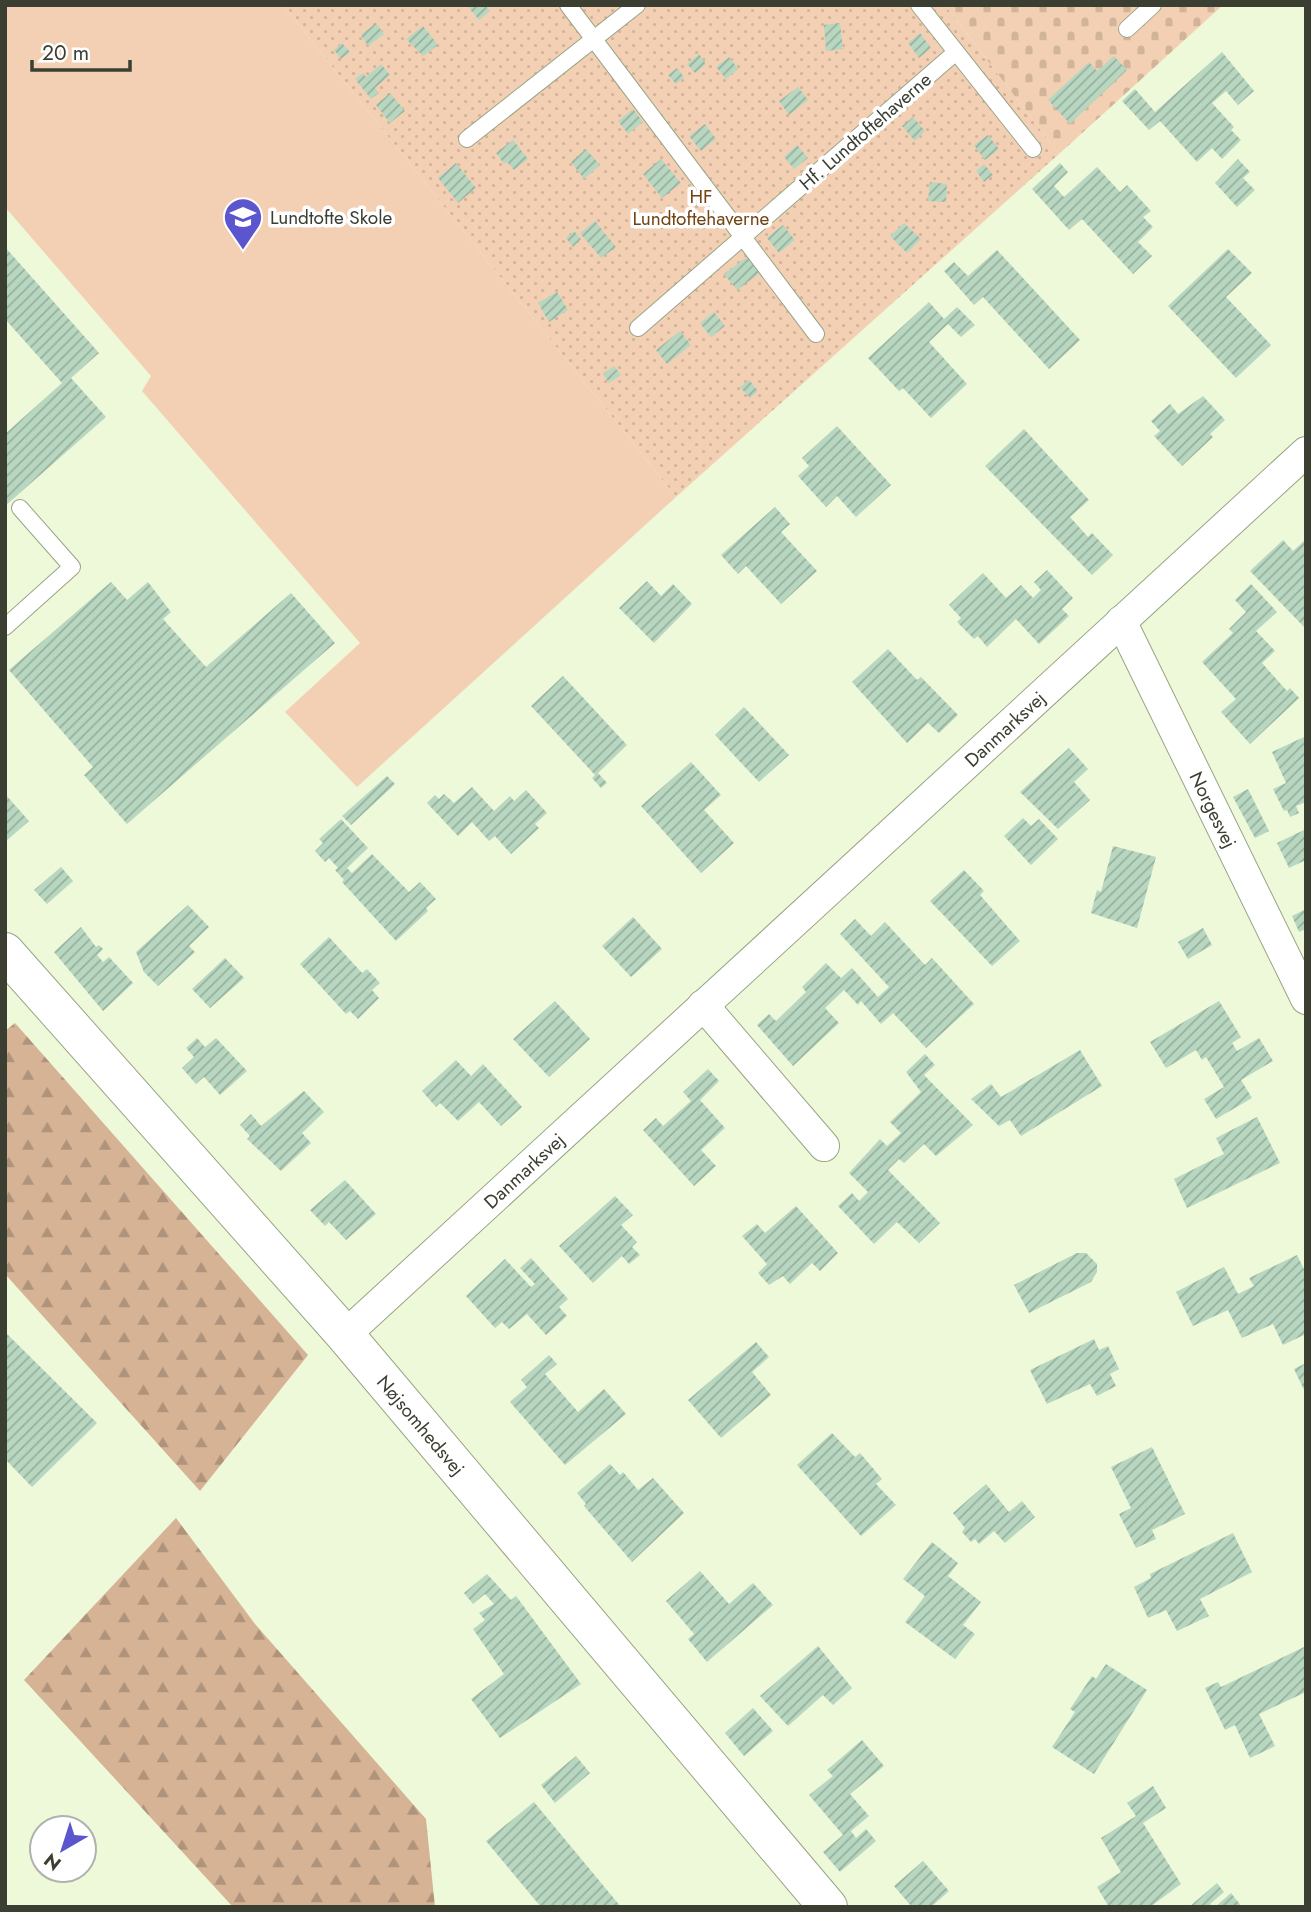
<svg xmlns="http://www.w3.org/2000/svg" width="1311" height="1912" viewBox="0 0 1311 1912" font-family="Jost,sans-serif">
<defs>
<pattern id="green-dots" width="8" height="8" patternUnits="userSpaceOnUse" patternTransform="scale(1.75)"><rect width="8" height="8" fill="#f3d0b3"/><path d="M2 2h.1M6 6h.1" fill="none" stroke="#d1b49a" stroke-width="1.8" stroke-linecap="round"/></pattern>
<pattern id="forest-firs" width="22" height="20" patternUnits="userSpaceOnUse" patternTransform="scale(1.75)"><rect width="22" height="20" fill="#d7b395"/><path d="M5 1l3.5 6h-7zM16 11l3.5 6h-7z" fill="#af937a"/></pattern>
<pattern id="cemetery-stones" width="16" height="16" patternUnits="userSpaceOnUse" patternTransform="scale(1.75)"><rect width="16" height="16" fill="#f3d0b3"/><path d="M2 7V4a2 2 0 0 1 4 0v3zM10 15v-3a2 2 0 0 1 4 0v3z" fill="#d1b49a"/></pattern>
<pattern id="building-hatch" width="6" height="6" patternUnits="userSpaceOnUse" patternTransform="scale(1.75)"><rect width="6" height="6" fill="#b8d7c1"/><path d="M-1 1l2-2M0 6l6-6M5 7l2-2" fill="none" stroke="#97b09d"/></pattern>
</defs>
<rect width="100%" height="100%" fill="#edf9d8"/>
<!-- green -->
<path fill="url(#green-dots)" d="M283,5H945L1059,154L676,497Z"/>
<!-- forest -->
<g fill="url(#forest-firs)">
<path d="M15,1023L308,1355L200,1491L5,1274V1031Z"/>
<path d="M176,1518L255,1624L426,1819L435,1907H233L24,1680Z"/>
</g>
<!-- cemetery -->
<path fill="url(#cemetery-stones)" d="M945,5H1223L1059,154Z"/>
<!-- pitch -->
<path fill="#f3d0b3" d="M5,5H283L676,497L357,787L285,712L360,643L142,391L151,376L5,207Z"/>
<!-- building -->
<g fill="url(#building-hatch)">
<path d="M467,5H485L490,11L479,20Z"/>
<path d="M376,23L384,34L368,46L361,35Z"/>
<path d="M840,23L843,49L826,51L824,25Z"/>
<path d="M423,26L438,45L423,56L406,39Z"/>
<path d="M920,33L931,48L919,58L908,43Z"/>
<path d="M342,43L350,52L341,59L334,50Z"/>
<path d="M1222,52L1254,91L1238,105L1226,91L1212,103L1234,127L1231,130L1241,140L1222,159L1212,148L1197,162L1160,121L1149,130L1122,101L1135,89L1155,112Z"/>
<path d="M699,54L706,64L695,73L687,64Z"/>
<path d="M1114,56L1127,70L1070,124L1048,100L1089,62L1097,71Z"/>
<path d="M729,57L738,69L726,79L716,67Z"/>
<path d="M381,64L390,75L375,88L379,93L371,99L355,79L363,73L366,77Z"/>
<path d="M677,68L684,77L676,84L668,75Z"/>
<path d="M798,87L808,100L789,115L779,101Z"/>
<path d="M390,93L405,111L390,123L376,105Z"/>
<path d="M633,109L643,122L628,134L618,121Z"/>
<path d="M913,117L925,131L915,141L902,126Z"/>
<path d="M705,124L716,139L701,151L689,136Z"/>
<path d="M988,135L999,149L985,160L974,145Z"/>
<path d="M513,140L528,159L514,170L507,162L504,164L496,153Z"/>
<path d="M797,145L808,158L794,169L784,157Z"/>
<path d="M586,149L600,165L584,179L571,162Z"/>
<path d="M661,159L681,183L662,198L643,174Z"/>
<path d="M1238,159L1250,172L1243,178L1255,190L1237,207L1215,183Z"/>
<path d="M456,163L476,188L458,203L438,178Z"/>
<path d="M1060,163L1068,172L1054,186L1064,197L1097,167L1120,192L1127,185L1151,211L1143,217L1153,227L1138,242L1152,256L1133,274L1082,219L1069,230L1032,189Z"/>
<path d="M984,164L993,175L984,182L976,171Z"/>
<path d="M930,182L947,184L946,202L928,201Z"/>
<path d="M595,221L616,247L601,258L580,233Z"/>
<path d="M904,223L921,239L907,253L890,236Z"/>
<path d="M783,225L795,240L779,253L767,238Z"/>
<path d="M574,231L581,239L573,247L566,238Z"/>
<path d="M5,247L99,353L71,378L106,417L5,506V434L62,383L5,319Z"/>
<path d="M1228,249L1252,273L1226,297L1271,345L1236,378L1168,306Z"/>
<path d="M997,250L1080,340L1049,369L983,297L974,305L944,271L954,262L968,276Z"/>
<path d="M747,257L760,273L737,290L724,274Z"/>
<path d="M557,292L568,310L549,322L538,303Z"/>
<path d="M929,302L944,319L957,307L975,325L961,337L948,324L929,342L967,384L931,418L903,388L899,391L868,358Z"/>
<path d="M714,312L725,326L711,337L700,323Z"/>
<path d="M680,331L691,345L667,364L656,350Z"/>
<path d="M614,366L621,375L609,383L603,374Z"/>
<path d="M749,380L758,391L750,398L740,387Z"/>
<path d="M1203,396L1225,420L1210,434L1213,437L1182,466L1154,436L1160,431L1151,421L1170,404L1178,414Z"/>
<path d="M837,426L891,485L856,517L837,496L826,507L798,476L809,466L802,458Z"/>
<path d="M1024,429L1089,500L1070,517L1088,537L1092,533L1113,555L1092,575L985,466Z"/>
<path d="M775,507L790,524L781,532L817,571L781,604L746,566L738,574L721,555Z"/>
<path d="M1306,539V629L1250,571L1283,540L1293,551Z"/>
<path d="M1047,570L1073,598L1062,609L1069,616L1039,644L1016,619L987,647L978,636L974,639L957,622L961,618L949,605L983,573L1006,598L1021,585L1033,598L1041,590L1034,582Z"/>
<path d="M647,581L661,596L673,584L692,604L654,643L619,608Z"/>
<path d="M111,582L127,600L148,582L171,612L163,619L206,667L291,593L335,643L127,824L84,775L93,767L9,670Z"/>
<path d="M1251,584L1277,612L1256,631L1275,651L1262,663L1287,691L1290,688L1299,698L1250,744L1221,712L1236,699L1202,662L1233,633L1229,629L1246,612L1235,600Z"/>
<path d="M888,649L917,680L921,677L958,715L939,733L928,723L907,743L852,682Z"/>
<path d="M563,676L627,745L598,773L607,783L601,788L592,778L595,775L531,706Z"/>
<path d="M744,707L789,755L759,782L715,735Z"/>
<path d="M1306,736V802L1296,806L1299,813L1290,817L1287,810L1284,811L1273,789L1286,783L1272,752Z"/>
<path d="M1069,748L1088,769L1074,782L1090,800L1058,829L1020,792Z"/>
<path d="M691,762L721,795L704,810L734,843L701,873L641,806Z"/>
<path d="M387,776L395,784L351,825L342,816Z"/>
<path d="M472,787L494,811L510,796L514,801L526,790L547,813L535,824L539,828L511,854L495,836L489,841L472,822L458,836L427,803L435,795L439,799L444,794L454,803Z"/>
<path d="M1248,789L1269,831L1255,838L1233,797Z"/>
<path d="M5,794L29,821L5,842Z"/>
<path d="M1023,818L1031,826L1039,819L1058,839L1031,865L1004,836Z"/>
<path d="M341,819L368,848L347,868L352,873L372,854L409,892L420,882L436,899L426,908L428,911L396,941L342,882L344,880L335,870L338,868L329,858L325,862L315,851L323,843L319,839Z"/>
<path d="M1306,829V860L1289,868L1277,843Z"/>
<path d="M1113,846L1156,857L1137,928L1091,913L1097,890L1101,892Z"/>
<path d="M61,867L73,881L47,904L34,890Z"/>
<path d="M964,870L984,891L980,895L1020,941L992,966L930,901Z"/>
<path d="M188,905L209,927L189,946L195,952L158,986L144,972L136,952Z"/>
<path d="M1306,909V929L1299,932L1292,916Z"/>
<path d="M633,917L662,949L631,977L602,946Z"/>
<path d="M855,919L871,936L885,922L925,965L932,958L974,1004L926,1048L893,1013L881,1024L861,1001L858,1005L844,990L825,1008L839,1023L793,1066L757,1025L769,1014L776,1021L806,992L802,987L826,963L841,978L852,968L878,997L889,987L840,934Z"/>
<path d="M81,927L96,947L99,945L103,949L97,955L103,962L109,957L133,983L103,1011L54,952Z"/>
<path d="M1203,928L1212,945L1188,959L1178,942Z"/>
<path d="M329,937L362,973L367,969L380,983L372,990L379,998L358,1019L350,1011L346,1014L300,964Z"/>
<path d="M225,958L244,978L210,1008L192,989Z"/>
<path d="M555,1001L590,1039L549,1077L513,1039Z"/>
<path d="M1219,1001L1241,1037L1232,1043L1237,1051L1259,1038L1273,1061L1241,1080L1252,1098L1216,1119L1204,1099L1224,1087L1206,1057L1202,1060L1196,1050L1166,1068L1150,1042Z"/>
<path d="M197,1038L205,1047L216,1038L247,1071L220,1095L204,1077L196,1084L182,1068L194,1057L186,1048Z"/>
<path d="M1080,1050L1102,1086L1021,1136L1010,1120L999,1126L971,1099L991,1084L1001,1097Z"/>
<path d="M925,1054L935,1065L924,1075L973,1125L936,1156L924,1144L904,1163L899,1159L888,1170L940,1223L919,1243L897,1222L874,1244L838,1206L852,1193L859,1201L868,1192L849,1173L880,1139L887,1146L901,1133L890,1122L921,1092L906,1072Z"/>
<path d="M456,1060L471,1076L483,1064L522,1107L501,1126L479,1102L458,1121L440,1103L436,1107L422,1091Z"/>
<path d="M708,1069L719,1081L700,1100L725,1128L701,1150L716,1166L694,1186L643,1130L656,1118L663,1126L691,1101L683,1092Z"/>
<path d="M304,1091L324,1112L302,1133L311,1143L281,1171L247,1139L250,1136L240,1125L251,1114L261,1126Z"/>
<path d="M1257,1117L1280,1163L1187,1208L1174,1179L1224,1154L1216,1138Z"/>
<path d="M345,1180L376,1214L346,1240L329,1222L325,1226L310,1210Z"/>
<path d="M615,1196L633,1215L621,1225L637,1242L632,1247L640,1255L629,1264L622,1256L593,1283L559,1246Z"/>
<path d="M796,1206L838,1253L820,1271L812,1263L790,1284L783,1276L769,1285L758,1273L767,1264L742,1236L757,1224L765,1233Z"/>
<path d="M1077,1253H1086L1097,1264V1272L1091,1282L1029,1313L1014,1285Z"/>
<path d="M1297,1255L1306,1273V1334L1283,1345L1273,1324L1242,1338L1228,1310L1193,1326L1176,1292L1224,1267L1238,1294L1254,1286L1249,1278Z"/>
<path d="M531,1258L568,1299L559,1307L567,1316L546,1335L527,1314L509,1329L502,1322L495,1328L466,1296L505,1259L531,1287L535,1284L520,1268Z"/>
<path d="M5,1332L97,1423L32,1487L5,1459Z"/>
<path d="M1094,1339L1099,1350L1108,1346L1119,1369L1110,1374L1116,1386L1097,1396L1090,1384L1047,1404L1030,1370Z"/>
<path d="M756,1342L769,1357L752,1372L771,1395L721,1438L688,1400Z"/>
<path d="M549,1355L557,1364L545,1374L578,1412L604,1389L626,1414L565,1465L510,1402L527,1387L521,1380Z"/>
<path d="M1306,1363V1394L1294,1369Z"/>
<path d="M832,1433L855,1457L860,1453L882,1479L876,1484L896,1505L861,1536L797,1465Z"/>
<path d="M1152,1447L1185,1514L1152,1530L1156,1539L1136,1548L1119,1514L1131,1508L1111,1467Z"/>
<path d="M610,1464L620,1475L623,1472L638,1490L653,1478L684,1513L632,1562L584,1506L586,1504L577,1493Z"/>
<path d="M986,1484L1009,1512L1022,1501L1035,1517L1005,1543L994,1531L979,1544L975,1539L971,1542L962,1532L965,1528L953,1513Z"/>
<path d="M1233,1533L1252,1572L1200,1599L1209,1616L1177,1631L1166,1610L1148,1618L1134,1587L1151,1578L1150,1574Z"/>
<path d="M932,1542L958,1563L948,1576L981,1602L963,1625L975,1634L955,1659L905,1622L925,1596L903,1579Z"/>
<path d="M700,1571L729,1604L753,1583L773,1605L707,1662L688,1639L694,1634L666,1601Z"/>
<path d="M487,1574L511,1600L516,1596L581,1684L500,1738L471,1699L504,1674L473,1629L485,1620L479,1613L494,1604L485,1594L473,1604L464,1593Z"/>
<path d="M818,1646L852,1688L833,1705L823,1695L788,1726L760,1696Z"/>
<path d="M1304,1647L1306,1692L1259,1714L1275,1746L1250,1758L1235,1725L1225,1730L1205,1688L1218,1682L1221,1687Z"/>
<path d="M1106,1664L1147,1690L1094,1774L1052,1747L1075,1712L1070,1709L1092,1676L1096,1679Z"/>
<path d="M753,1708L773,1731L744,1756L725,1733Z"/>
<path d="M862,1740L884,1766L850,1794L869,1816L851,1831L856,1838L866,1829L876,1841L840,1872L823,1852L843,1835L809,1795L833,1776L827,1770Z"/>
<path d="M576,1756L590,1773L555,1803L541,1785Z"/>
<path d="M1153,1786L1166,1808L1143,1823L1181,1884L1150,1907H1109L1097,1887L1121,1872L1101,1838L1136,1816L1127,1803Z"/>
<path d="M534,1802L621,1907H541L486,1841Z"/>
<path d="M923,1861L949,1891L931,1907H912L894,1886Z"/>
<path d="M1217,1883L1224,1892L1210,1904L1213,1907H1189Z"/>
<path d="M1231,1893L1242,1907H1215Z"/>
</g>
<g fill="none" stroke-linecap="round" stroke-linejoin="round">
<!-- service casing -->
<g stroke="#99a486" stroke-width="18">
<g id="service">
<path d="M568,5L816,334"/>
<path d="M919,5L1033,149"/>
<path d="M1127,29L1153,5"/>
<path d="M467,139L637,5"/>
<path d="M638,328L956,52"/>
<path d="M5,627L72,567L20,508"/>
</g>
</g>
<!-- minor casing -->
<g stroke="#99a486" stroke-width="32">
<g id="minor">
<path id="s1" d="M1121,621L1306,999"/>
<path d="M703,1005L824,1146"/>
<path id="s2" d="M345,1335L1306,452"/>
</g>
</g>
<!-- tertiary casing -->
<g stroke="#99a486" stroke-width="40">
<g id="tertiary">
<path id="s3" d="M5,952L345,1335L828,1907"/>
</g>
</g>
<!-- service -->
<use href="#service" stroke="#fff" stroke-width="16"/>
<!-- minor -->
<use href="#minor" stroke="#fff" stroke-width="30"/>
<!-- tertiary -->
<use href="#tertiary" stroke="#fff" stroke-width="38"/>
</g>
<!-- icons -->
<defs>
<g id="school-pin" transform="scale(2.0125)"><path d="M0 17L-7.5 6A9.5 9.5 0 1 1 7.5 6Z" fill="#5b55ce" stroke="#fff"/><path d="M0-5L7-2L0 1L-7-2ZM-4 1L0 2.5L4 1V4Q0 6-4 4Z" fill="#fff"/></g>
</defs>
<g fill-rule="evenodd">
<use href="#school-pin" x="243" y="217"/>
</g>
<g text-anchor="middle" stroke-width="7" stroke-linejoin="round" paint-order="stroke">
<!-- street labels -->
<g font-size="19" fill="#3a3f32" stroke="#fff">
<text transform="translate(865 131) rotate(-41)" y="7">Hf. Lundtoftehaverne</text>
<text dy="7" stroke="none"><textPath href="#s2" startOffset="896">Danmarksvej</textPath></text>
<text dy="7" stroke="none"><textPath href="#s1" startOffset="210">Norgesvej</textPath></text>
<text dy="7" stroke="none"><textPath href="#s2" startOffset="243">Danmarksvej</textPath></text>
<text dy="7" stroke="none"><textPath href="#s3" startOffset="630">Nøjsomhedsvej</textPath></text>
</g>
<!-- park labels -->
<g font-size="19" fill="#724313" stroke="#fff">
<text x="701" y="203">HF<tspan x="701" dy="22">Lundtoftehaverne</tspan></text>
</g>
<!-- poi labels -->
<g font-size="19" fill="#3a3f32" stroke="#fff" text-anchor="start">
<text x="270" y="224">Lundtofte Skole</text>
</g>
</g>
<!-- border -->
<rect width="1311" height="1912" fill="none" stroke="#3a3f32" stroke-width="14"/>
<!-- north arrow -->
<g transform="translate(63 1849) rotate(219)"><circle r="33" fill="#ffffff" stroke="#b0b2ad" stroke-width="2"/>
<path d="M0-5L12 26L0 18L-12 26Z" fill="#5b55ce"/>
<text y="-10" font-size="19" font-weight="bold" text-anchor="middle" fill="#3a3f32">N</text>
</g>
<!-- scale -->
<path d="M32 60v10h98v-10" fill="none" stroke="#3a3f32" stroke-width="3.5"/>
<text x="42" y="60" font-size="21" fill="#3a3f32" stroke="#ffffff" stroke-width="5" paint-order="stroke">20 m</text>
</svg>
